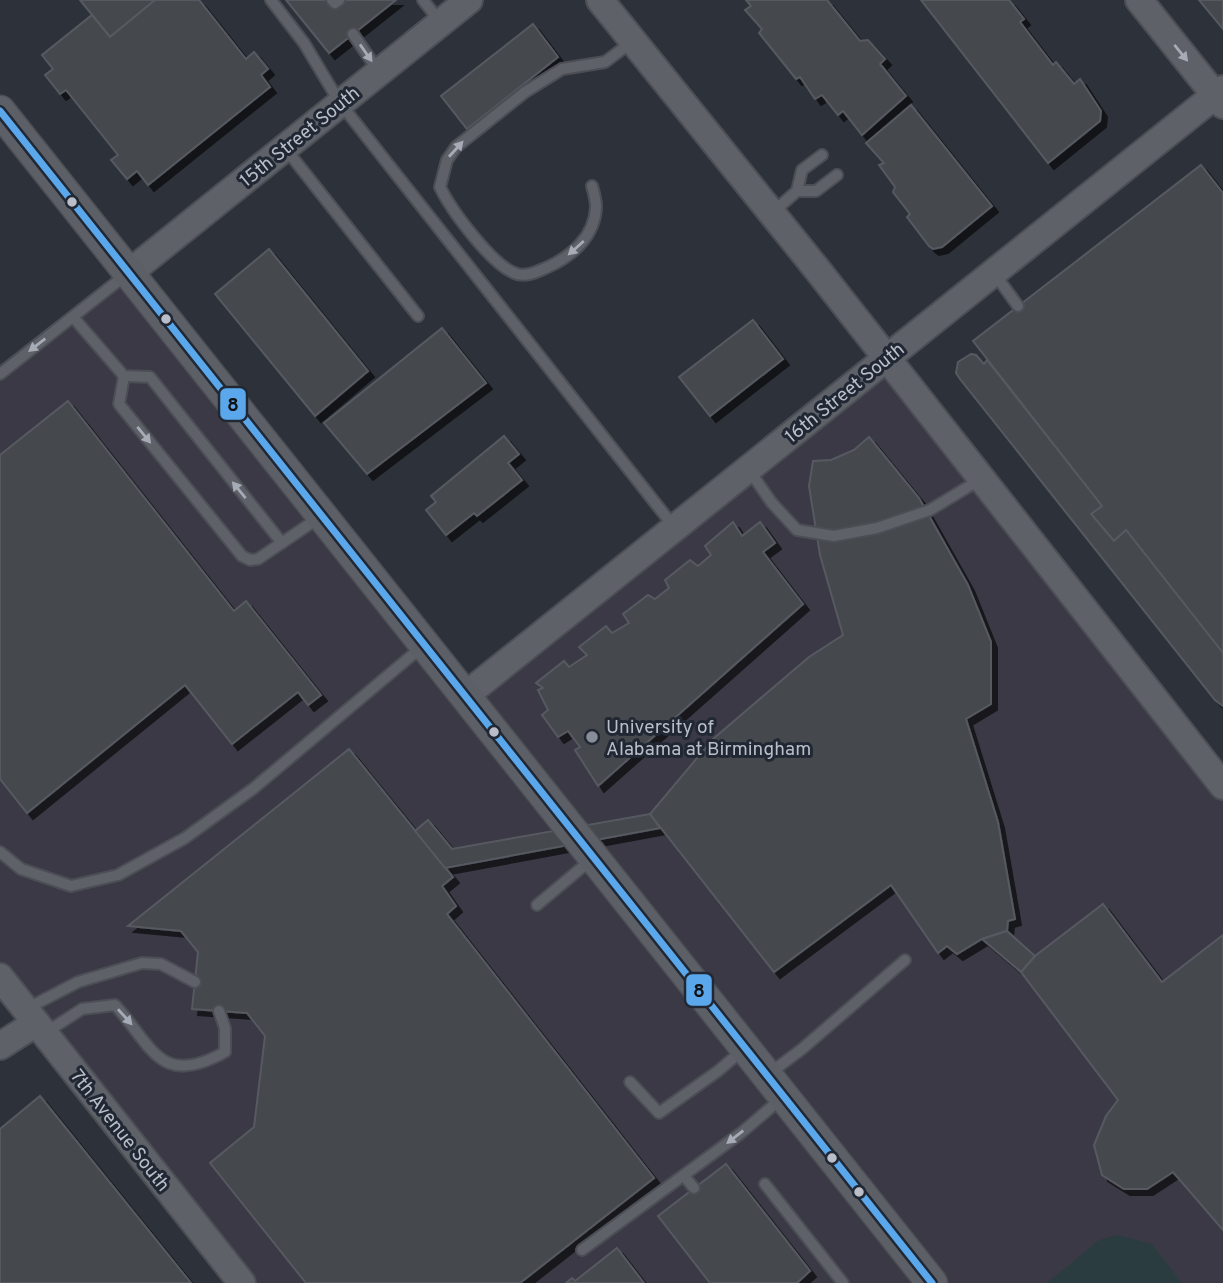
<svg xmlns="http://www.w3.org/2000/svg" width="1223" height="1283" viewBox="0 0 1223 1283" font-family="Overpass,sans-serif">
<defs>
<filter id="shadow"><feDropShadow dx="6" dy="6" stdDeviation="0" flood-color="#0009"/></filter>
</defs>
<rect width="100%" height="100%" fill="#2d323a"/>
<!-- medical -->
<path fill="#3a3945" d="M129,273L466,695L886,359L1223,786V1283H241L0,977V374Z"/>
<!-- green -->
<path fill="#2b3c40" d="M1117,1235L1152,1244L1182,1283H1047L1099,1240Z"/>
<!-- building -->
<g fill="#44484e" stroke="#565a61" stroke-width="2" filter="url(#shadow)">
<path d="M80,0H155L110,37Z"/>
<path d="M155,0H199L246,59L254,52L268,69L261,75L270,87L148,185L137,171L127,179L111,160L118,155L66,90L60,94L45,75L53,69L42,55L92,15L110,37Z"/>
<path d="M286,0H396L329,53Z"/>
<path d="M746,0H827L860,41L868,40L885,59L880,64L906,96L862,135L843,111L838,115L822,95L815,99L800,77L796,79L759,33L762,29L745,10L751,6Z"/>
<path d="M921,0H1009L1024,19L1020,22L1053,65L1056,62L1074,84L1080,79L1101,111L1100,121L1048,163Z"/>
<path d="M1199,0H1223V29Z"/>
<path d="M533,24L558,57L467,129L441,96Z"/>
<path d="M911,105L992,206L942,247L933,249L929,246L907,217L910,214L893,192L895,187L879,165L884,163L866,143Z"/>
<path d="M1201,165L1223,193V653L1126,530L1114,541L1091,514L1102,506L973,341Z"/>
<path d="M269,249L368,371L315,416L215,294Z"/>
<path d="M753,320L783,359L710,416L679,377Z"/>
<path d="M442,328L486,383L367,474L324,423Z"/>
<path d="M971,354L976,355L984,364L987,360L1102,506L1091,514L1114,541L1126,530L1223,653V706L1215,700L960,379L956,373L958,362Z"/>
<path d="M68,401L234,611L246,601L321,695L308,705L298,692L232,744L185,685L27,813L0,779V455Z"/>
<path d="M504,436L519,454L508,463L522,480L477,516L474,513L446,535L426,510L436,502L431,496Z"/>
<path d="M869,437L919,498L968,585L991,642V704L966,719L998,822L1015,919L1008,921L1007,931L982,939L957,954L947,946L938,953L891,885L774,972L650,814L713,739L809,657L843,635L820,555L809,486L813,461L831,460L854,450Z"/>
<path d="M733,522L742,536L760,522L775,543L763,552L803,604L598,786L575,750L580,747L568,731L558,737L542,715L548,710L538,690L543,688L536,683L564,661L569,667L587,655L579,647L606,626L612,633L629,623L623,614L648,595L655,599L669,588L665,580L690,560L698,566L711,555L705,546Z"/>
<path d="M349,749L453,877L442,886L456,906L447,914L654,1178L520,1283H306L210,1163L254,1127L265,1036L247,1013L192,1009L198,952L181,931L128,926Z"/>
<path d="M650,814L660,828L445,868L415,831L428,820L452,849Z"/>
<path d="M1103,904L1162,982L1223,935V1230L1173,1172L1147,1189H1124L1102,1175L1094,1145L1106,1116L1118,1100L1021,972L1035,956Z"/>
<path d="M1007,931L1035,956L1021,972L982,939Z"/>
<path d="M40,1096L191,1283H0V1129Z"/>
<path d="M726,1164L810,1271L797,1283H710L658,1216Z"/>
<path d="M617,1248L644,1283H566L572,1278L575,1281Z"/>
</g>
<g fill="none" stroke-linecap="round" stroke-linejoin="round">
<!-- service casing -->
<g stroke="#4b4e54" stroke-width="14">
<g id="service">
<path d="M271,0L304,43L340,103L675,528"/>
<path d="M332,0L335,3L339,0"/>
<path d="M423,0L441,23"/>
<path d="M353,34L379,72"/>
<path d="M285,148L418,316"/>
<path d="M592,186C594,193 596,201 596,207C595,236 572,256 548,267C538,271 528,277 517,274C493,267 451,210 440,187L447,160L456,147L525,92L562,69L605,62L633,41"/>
<path d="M797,191H816L837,175"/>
<path d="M771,214L797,191L802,170L822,155"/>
<path d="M994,273L1018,306"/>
<path d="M73,317L124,376L150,377L282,543"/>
<path d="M0,374L127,274"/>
<path d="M124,376L119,404L242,556L250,560L258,559L320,517"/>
<path d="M749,470L772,503L797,530L834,536L877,528L930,510L981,479"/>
<path d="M0,852L21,869L71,886L118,875L185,838L254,788L423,646"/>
<path d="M537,905L592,859"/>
<path d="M26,1009L78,982L142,963L161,964L195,982"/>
<path d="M45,1033L82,1009L115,1005C153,1047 160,1088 225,1052V1028L219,1011"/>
<path d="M770,1073L802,1049L905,960"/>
<path d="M630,1082L659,1113L718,1071L744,1049"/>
<path d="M684,1176L694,1188"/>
<path d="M765,1184L843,1283"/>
<path d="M582,1250L741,1133L782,1098"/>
</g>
</g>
<!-- tertiary casing -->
<g stroke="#4b4e54" stroke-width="30">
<g id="tertiary">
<path d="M600,0L816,268L1223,786"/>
<path d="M1139,0L1223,105"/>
<path d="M129,273L469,0"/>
<path d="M466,695L1223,89"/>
<path d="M0,977L242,1283"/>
<path d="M0,1046L36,1023"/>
</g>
</g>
<!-- secondary casing -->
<g stroke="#4b4e54" stroke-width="33">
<path id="secondary" d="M0,111L932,1283"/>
</g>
<!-- service -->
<use href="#service" stroke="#5e6168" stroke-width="10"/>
<!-- tertiary -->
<use href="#tertiary" stroke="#5e6168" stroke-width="26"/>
<!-- secondary -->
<use href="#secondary" stroke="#5c5f66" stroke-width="30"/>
<!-- bus-1 casing -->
<g stroke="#212834" stroke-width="12">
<path id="bus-1" d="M0,111L932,1283"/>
</g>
<!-- bus-1 -->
<use href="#bus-1" stroke="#5aa8eb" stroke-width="7"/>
</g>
<!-- one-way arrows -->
<defs><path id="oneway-solid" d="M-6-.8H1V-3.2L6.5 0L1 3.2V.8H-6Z" transform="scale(1.75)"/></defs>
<g fill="#a7abb6">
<use href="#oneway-solid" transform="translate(366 53) rotate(55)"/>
<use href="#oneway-solid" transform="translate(1181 53) rotate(51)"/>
<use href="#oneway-solid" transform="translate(456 149) rotate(-48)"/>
<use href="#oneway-solid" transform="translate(576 248) rotate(138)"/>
<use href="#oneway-solid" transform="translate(37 345) rotate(142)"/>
<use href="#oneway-solid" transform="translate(144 435) rotate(51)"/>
<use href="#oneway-solid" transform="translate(239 490) rotate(-129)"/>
<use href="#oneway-solid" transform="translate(125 1017) rotate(48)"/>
<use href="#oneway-solid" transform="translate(735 1137) rotate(142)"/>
</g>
<!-- markers -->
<g fill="#b9bec9" stroke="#212834" stroke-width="2.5">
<circle cx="72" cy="202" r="6"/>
<circle cx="166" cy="319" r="6"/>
<circle cx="494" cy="732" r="6"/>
<circle cx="832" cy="1158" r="6"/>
<circle cx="859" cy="1192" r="6"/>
</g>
<circle fill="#888d97" stroke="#212834" stroke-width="2.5" cx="592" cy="737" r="7"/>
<g text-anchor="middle" stroke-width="6" stroke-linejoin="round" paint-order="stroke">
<!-- street labels -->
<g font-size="19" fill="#b9bec9" stroke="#212834">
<text transform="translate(299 136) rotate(-39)" y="7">15th Street South</text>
<text transform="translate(844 392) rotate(-39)" y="7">16th Street South</text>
<text transform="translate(121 1130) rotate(52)" y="7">7th Avenue South</text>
</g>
<!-- poi labels -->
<g font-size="19" fill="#b9bec9" stroke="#212834" text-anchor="start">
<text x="606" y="733">University of<tspan x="606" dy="22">Alabama at Birmingham</tspan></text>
</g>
</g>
<g stroke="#212834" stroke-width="2.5">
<rect x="219" y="387" width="28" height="34" rx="7" fill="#5aa8eb"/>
<rect x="685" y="973" width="28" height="34" rx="7" fill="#5aa8eb"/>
</g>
<g font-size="19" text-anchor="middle" font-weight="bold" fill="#111">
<text x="233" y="411">8</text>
<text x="699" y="997">8</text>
</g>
</svg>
